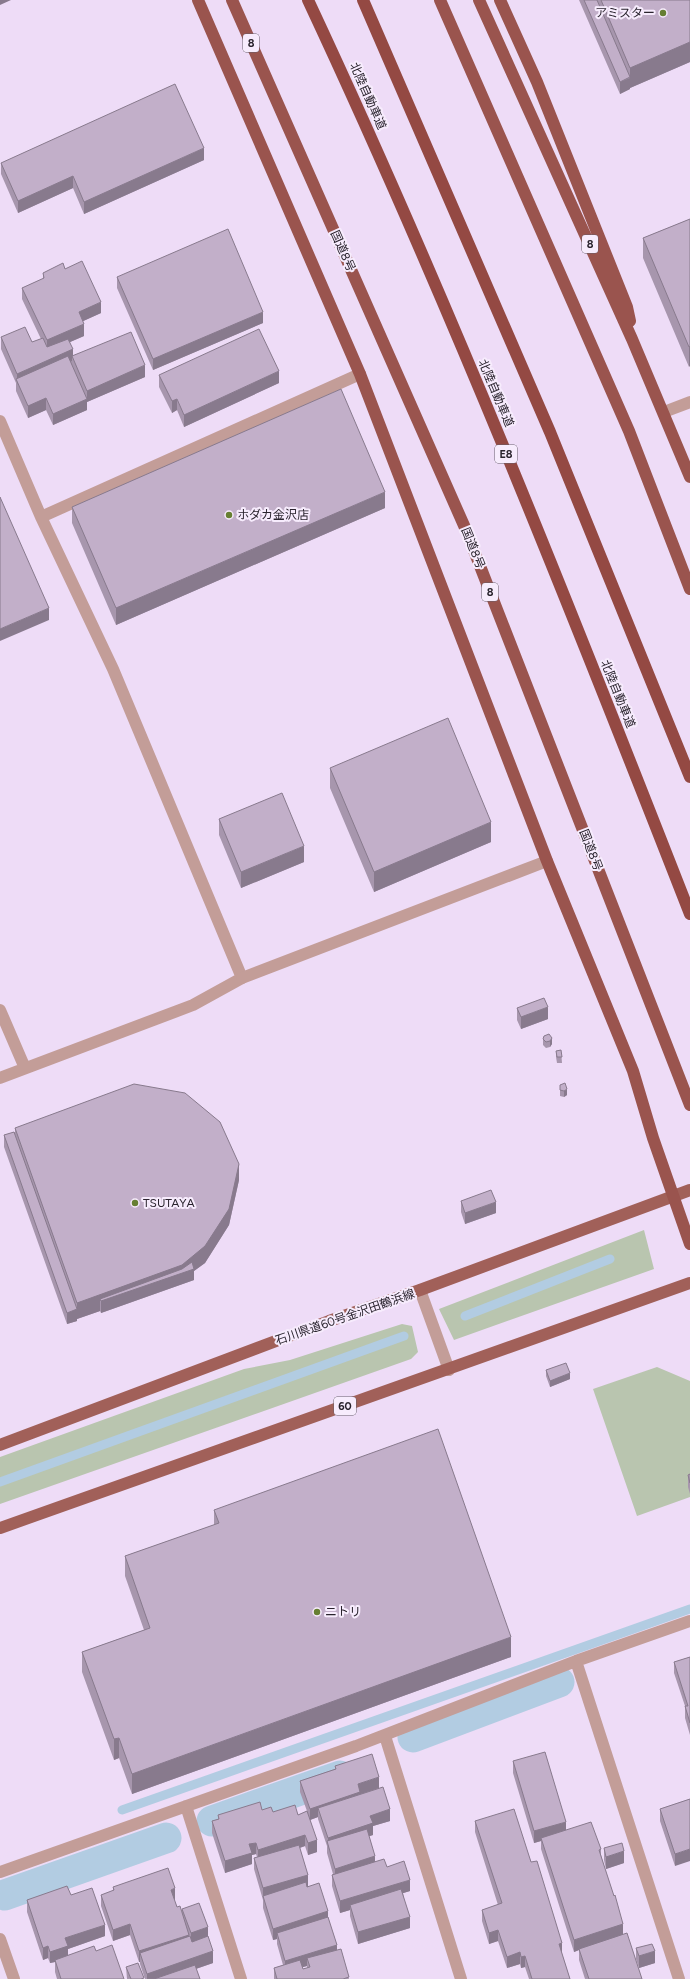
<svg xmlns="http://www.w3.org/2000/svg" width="690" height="1979" font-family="Figtree,'Noto Sans JP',sans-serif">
  <rect width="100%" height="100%" fill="#eedcf7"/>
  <path fill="#b9c5af" d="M644,1230L654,1269L454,1340L439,1309Z
    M402,1324L412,1326L418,1352L411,1359L0,1504V1457L244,1369L290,1360Z
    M657,1367L690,1381V1497L637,1516L593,1389Z"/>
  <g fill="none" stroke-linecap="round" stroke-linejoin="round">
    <path stroke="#b2cce2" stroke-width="9" d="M465,1316L610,1259
      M0,1482L404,1336
      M122,1810L690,1609"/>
    <path stroke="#b2cce2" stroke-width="31" d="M413,1737L559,1682
      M212,1821L340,1776
      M5,1895L166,1838"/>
    <path stroke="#c39d98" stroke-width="12" d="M664,412L690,402
      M0,421L41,517L113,669L242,978L193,1005L0,1078
      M41,517L360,374
      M0,1010L25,1068
      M420,1290L449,1370
      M576,1661L679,1979
      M385,1736L461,1979
      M186,1806L241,1979
      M0,1872L356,1746L576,1661L690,1621
      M0,1939L14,1979"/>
    <path stroke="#c39d98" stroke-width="12" d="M242,978L547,861"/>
    <path stroke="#a16059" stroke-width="12" d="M0,1445L329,1321L420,1290L690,1190
      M0,1528L690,1283"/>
    <path stroke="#9a544e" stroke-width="12" d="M198,0L360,374L547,861L633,1071L653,1138L690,1244
      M232,0L466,530L690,1105
      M440,0L629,431L690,589
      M479,0L632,339L690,477
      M500,0L537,82L627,307L630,321"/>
    <path stroke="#944943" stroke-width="12" d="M308,0C448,299 570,607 690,914
      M363,0L550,432L690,777"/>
  </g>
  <path fill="#a796ad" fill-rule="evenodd" d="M579,0H690V62L630,88V89L620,94Z
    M204,160L84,214L73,188L18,213L1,174V163Z
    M690,219L689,367L643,258V238Z
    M65,269L101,313L83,321L84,336L70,342L73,356L145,377L87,402V410L53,425L46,410L28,418L16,391V383L1,349V337L32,342L41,339L22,299V288L43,279V273Z
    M117,277L263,323L153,370L117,288Z
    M159,375L279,383L184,427L177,410L172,413L159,387Z
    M72,507L385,508L116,625L72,523Z
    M330,768L491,842L374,892L330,788Z
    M219,819L304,862L241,888L219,835Z
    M517,1008L548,1019L521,1029L517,1020Z
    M549,1034L552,1044L550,1047L546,1048L543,1045V1039Z
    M561,1050L562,1063H557L556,1057V1051Z
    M560,1085L567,1095L564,1097L560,1096Z
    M15,1128L239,1180L229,1225L205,1263L194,1271V1280L101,1313L100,1311L77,1319V1321L67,1324L4,1147V1135L15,1132Z
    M461,1201L496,1213L465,1224L461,1212Z
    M546,1370L570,1379L550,1387L546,1376Z
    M690,1474V1494L688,1487V1475Z
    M214,1510L511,1657L132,1794L119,1758L114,1760L82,1672V1652L144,1630L125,1576V1556L214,1525Z
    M690,1657V1735L685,1718V1706L674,1673V1662Z
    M513,1761L566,1830L601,1849V1855L623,1934L642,1979H585L579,1960V1950L574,1952L541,1849V1841L534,1843L513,1773Z
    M335,1766L379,1788L390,1821L373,1826V1835L369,1836L375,1861L387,1867L410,1891L403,1893L410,1928L358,1944L350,1916V1910L340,1913L332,1886V1875L333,1874L327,1853V1846L318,1819V1817L310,1820L317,1852L308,1855L305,1846L300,1848L308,1887L328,1917L337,1950L349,1979H274V1968L283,1965L277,1944V1939L273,1940L263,1908V1900L254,1869V1858L257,1857L256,1854L252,1855V1864L225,1873L212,1833V1821L218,1819V1815L262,1810L273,1812L298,1815L307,1811L300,1792V1781L335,1769ZM307,1966V1968L303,1969L302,1967Z
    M690,1799L675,1866L660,1821V1809Z
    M475,1821L531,1862L562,1954L570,1979H529L525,1967L521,1968L520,1964L507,1968L498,1941L489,1944L482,1921V1910L498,1905L475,1832Z
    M604,1848L624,1863L606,1869L604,1860Z
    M113,1887L175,1900H174L177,1907L182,1913V1909L208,1937L213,1963L196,1969L200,1979H145L140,1964V1962H139L130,1935L113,1941L101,1906V1895L113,1891Z
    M71,1895L105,1936L68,1949V1955L96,1951L124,1979H57L55,1972V1962L50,1963L48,1958L43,1960L27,1912V1900Z
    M636,1948L655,1963L639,1968L636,1959Z
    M126,1967L144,1979H127Z"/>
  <path fill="#887a8d" d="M0,0H11L0,5Z
    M690,42V62L630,88V89L620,94V82L630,78V68Z
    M204,148V160L84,214V202Z
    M73,176V188L18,213V201Z
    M101,302V313L79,323V312Z
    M263,312V323L153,370V359Z
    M84,324V336L47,352V340Z
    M690,346V366L689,367V347Z
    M73,349V358L72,356V361L18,385L17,381V374Z
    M145,365V377L87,402V410L53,425V414L87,399V391Z
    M279,371V383L184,427V415Z
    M46,398V410L28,418V406Z
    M177,399V410L172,413V401Z
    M385,492V508L116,625V608Z
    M49,608V620L0,641V629Z
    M491,822V842L374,892V872Z
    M304,846V862L241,888V872Z
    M548,1007V1019L521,1029V1017Z
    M552,1038V1044L550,1047V1041Z
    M567,1089V1095L564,1097V1091Z
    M239,1164V1180L229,1225L205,1263L194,1271V1280L101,1313V1301L100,1299V1311L77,1319V1321L67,1324V1313L77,1309V1303Z
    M496,1202V1213L465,1224V1213Z
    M570,1373V1379L550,1387V1381Z
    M511,1637V1657L132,1794V1774Z
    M119,1738V1758L114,1760V1739Z
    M379,1777V1788L318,1808V1817L310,1820V1809L358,1784Z
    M390,1809V1821L373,1826V1835L329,1849L328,1844V1838L370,1816Z
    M566,1822V1833L541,1838V1841L534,1843V1831Z
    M305,1835V1846L258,1861V1850Z
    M317,1840V1852L308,1855V1843Z
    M256,1843V1854L252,1855V1864L225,1873V1861L249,1844Z
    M690,1849V1861L675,1866V1854Z
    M624,1851V1863L606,1869V1857Z
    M375,1856V1868L335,1880V1869Z
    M308,1875V1887L263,1896V1900V1888Z
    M410,1880V1891L352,1909L350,1905V1910L340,1913V1901Z
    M175,1888V1900L171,1902V1890Z
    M328,1911V1923L277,1933V1939L273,1940V1929Z
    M410,1917V1928L358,1944V1932Z
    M130,1924V1935L113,1941V1930Z
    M623,1924V1936L579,1949V1950L574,1952V1940Z
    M105,1925V1936L68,1949V1957L55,1960V1962L50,1963V1952L65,1938Z
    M208,1927V1939L191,1945V1933Z
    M498,1930V1941L489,1944V1933Z
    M189,1935V1946L140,1953V1962H139V1951Z
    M562,1943V1954L559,1956V1944Z
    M337,1945V1956L307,1958V1966L285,1972V1961Z
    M48,1946V1958L43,1960V1948Z
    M213,1951V1963L166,1979H147V1974Z
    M655,1951V1963L639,1968V1956Z
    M520,1952V1964L507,1968V1957Z
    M525,1956V1967L521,1968V1957Z"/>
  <path fill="#c2afc9" stroke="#887a8d" d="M584,0H597L630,77L620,82Z
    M601,0H690V42L630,68Z
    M175,84L204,148L84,202L73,176L18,201L1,163Z
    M690,219V346L689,347L643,238Z
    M228,229L263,312L153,359L117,277Z
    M82,261L101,302L79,312L84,324L47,340L22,288L44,278L43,273L63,263L65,269Z
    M25,327L32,342L43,338L47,347L68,339L73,349L17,374L1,337Z
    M259,329L279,371L184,415L177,399L172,401L159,375Z
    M131,332L145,365L87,391L72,356Z
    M68,356L87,399L53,414L46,398L28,406L16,379Z
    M341,389L385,492L116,608L72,507Z
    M0,497L49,608L0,629Z
    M448,718L491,822L374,872L330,768Z
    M282,793L304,846L241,872L219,819Z
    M544,998L548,1007L521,1017L517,1008Z
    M549,1034L552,1038L550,1041L546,1042L543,1039L544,1036Z
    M561,1050L562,1057H557L556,1051Z
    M565,1083L567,1089L564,1091L560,1090V1085Z
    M134,1084L185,1093L220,1122L239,1164L229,1209L205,1246L182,1265L77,1303L15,1128Z
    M14,1132L77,1309L67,1313L4,1135Z
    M491,1190L496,1202L465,1213L461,1201Z
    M192,1262L194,1269L101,1301L100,1299L182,1269Z
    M566,1363L570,1373L550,1381L546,1370Z
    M438,1429L511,1637L132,1774L119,1738L114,1739L82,1652L150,1628L125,1556L219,1523L214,1510Z
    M690,1474V1483L688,1475Z
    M690,1657V1723L685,1706H688L674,1662Z
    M545,1752L566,1822L534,1831L513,1761Z
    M372,1754L379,1777L358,1784L360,1792L310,1809L300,1781L336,1769L335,1766Z
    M383,1787L390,1809L370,1816L373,1823L328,1838L318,1808Z
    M690,1799V1849L675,1854L660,1809Z
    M260,1802L262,1810L271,1807L273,1812L295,1805L298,1815L307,1811L317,1840L308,1843L305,1835L258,1850L256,1843L249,1844L252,1853L225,1861L212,1821L219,1819L218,1815Z
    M514,1809L531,1862L537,1861L562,1943L559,1944L570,1979H532L525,1956L521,1957L520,1952L507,1957L498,1930L489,1933L482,1910L502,1903L475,1821Z
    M591,1822L601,1849L599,1850L614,1896L615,1895L623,1924L574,1940L541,1838Z
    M367,1829L375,1856L335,1869L327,1841Z
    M622,1843L624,1851L606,1857L604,1848Z
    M299,1845L308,1875L263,1888L254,1858Z
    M384,1859L387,1867L404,1861L410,1880L340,1901L332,1875Z
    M168,1868L175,1888L171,1890L177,1907L180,1906L189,1935L139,1951L130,1924L113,1930L101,1895L114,1890L113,1887Z
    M306,1882L307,1887L319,1883L328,1911L273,1929L263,1896Z
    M67,1886L71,1895L92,1888L105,1925L65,1938L68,1946L50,1952L48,1946L43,1948L27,1900Z
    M401,1889L410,1917L358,1932L350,1905Z
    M199,1903L208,1927L191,1933L182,1909Z
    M328,1917L337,1945L285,1961L277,1933Z
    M627,1933L642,1979H589L579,1949Z
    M190,1936L192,1942L208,1936L213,1951L147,1974L140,1953Z
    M652,1944L655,1951L639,1956L636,1948Z
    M112,1945L124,1979H61L55,1960L94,1946L96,1951Z
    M341,1949L349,1977L343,1979H277L274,1968L300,1960L303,1969L310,1967L307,1958Z
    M138,1963L144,1978L141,1979H131L126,1967Z
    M195,1965L200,1979H154Z"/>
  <g fill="#667f32" stroke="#f7ecfd" stroke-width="1.5">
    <circle cx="663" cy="13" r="4"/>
    <circle cx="229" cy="515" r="4"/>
    <circle cx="135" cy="1203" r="4"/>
    <circle cx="317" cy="1612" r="4"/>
  </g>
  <g text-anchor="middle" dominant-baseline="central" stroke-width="4" stroke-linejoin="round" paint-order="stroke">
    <g fill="#f7ecfd" stroke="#675f6b" stroke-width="1">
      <rect x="243" y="34" width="16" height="18" rx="3"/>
      <rect x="582" y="235" width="16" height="18" rx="3"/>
      <rect x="495" y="445" width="22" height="18" rx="3"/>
      <rect x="482" y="583" width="16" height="18" rx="3"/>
      <rect x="334" y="1397" width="22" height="18" rx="3"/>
    </g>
    <g font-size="11" font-weight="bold" fill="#29232d">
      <text x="251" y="43">8</text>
      <text x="590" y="244">8</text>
      <text x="506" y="454">E8</text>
      <text x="490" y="592">8</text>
      <text x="345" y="1406">60</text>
    </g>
    <g font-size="12" fill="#29232d" stroke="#f7ecfd" text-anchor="start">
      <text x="655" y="13" text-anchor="end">アミスター</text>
      <text x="237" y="515">ホダカ金沢店</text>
      <text x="143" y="1203">TSUTAYA</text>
      <text x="325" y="1612">ニトリ</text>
    </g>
    <g font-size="12" fill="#29232d" stroke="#f7ecfd">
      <text transform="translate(368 96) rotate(66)">北陸自動車道</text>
      <text transform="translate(343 251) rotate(66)">国道8号</text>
      <text transform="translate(496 393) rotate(67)">北陸自動車道</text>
      <text transform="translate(473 548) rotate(68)">国道8号</text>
      <text transform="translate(618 694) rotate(68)">北陸自動車道</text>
      <text transform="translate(591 850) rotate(69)">国道8号</text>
      <text transform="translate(345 1317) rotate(-19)">石川県道60号金沢田鶴浜線</text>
    </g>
  </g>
</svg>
